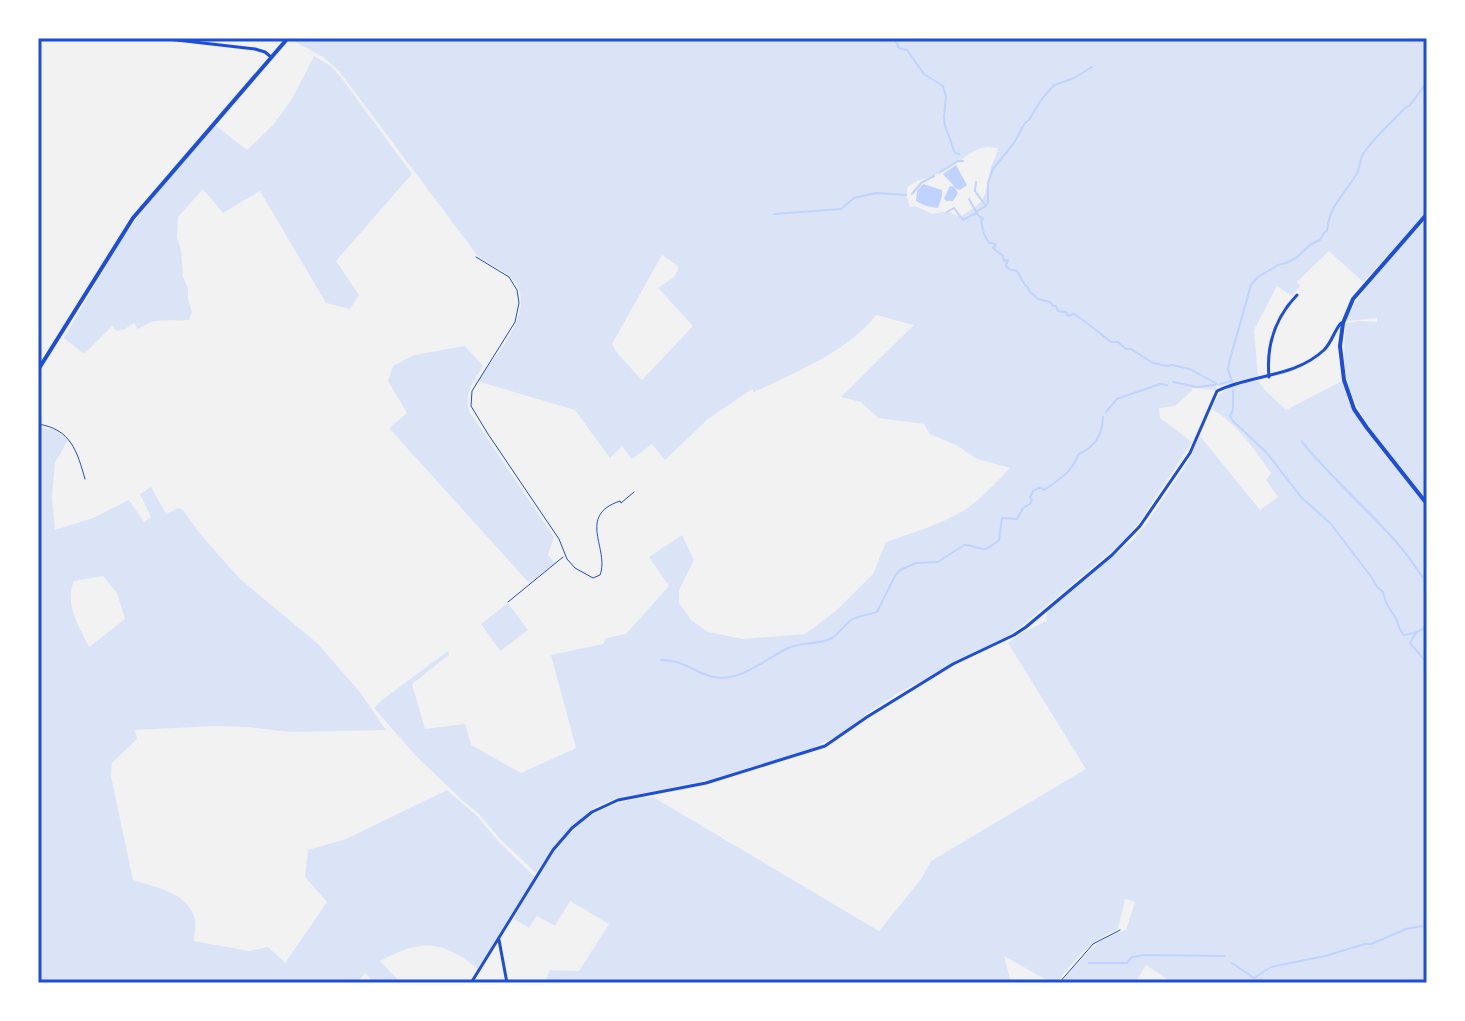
<svg xmlns="http://www.w3.org/2000/svg" width="1465" height="1021" font-family="Montserrat,sans-serif">
  <rect width="100%" height="100%" fill="#f2f2f2"/>
  <path fill="#dbe4f7" fill-rule="evenodd" d="M293,38H1427V212L1363,282L1329,251L1297,282L1300,286L1292,296L1277,286L1254,330L1258,376L1218,387L1217,382L1216,390L1191,388L1193,390L1175,406L1159,408L1160,418L1192,442L1138,524L1123,542L1023,625L1009,635L898,693L869,712L842,733L809,750L709,780L617,798L597,806L571,827L552,849L536,873L500,839L479,814L462,800L415,755L374,708L382,700L448,651L449,655L412,684L425,729L465,724L471,745L521,773L576,748L551,655L603,644L606,638L626,634L669,586L649,557L682,535L694,560L679,590V603L691,620L708,632L743,639L805,634L836,611L873,574L886,542C912,533 939,525 963,511C980,500 996,483 1010,468L977,459L956,445L930,434L924,424L878,418L861,402L841,397L914,325L876,315C850,350 793,374 754,392L752,389L708,419L665,460L652,444L632,459L622,446L610,458L575,410L477,381C496,354 543,306 509,276C500,267 486,264 477,255L339,71L323,57L292,40ZM988,147L998,148C997,156 991,163 990,172C983,203 987,199 960,217L947,211L933,214L915,206L910,207L907,197V188C916,179 925,179 936,175C955,169 968,149 988,147ZM662,255L679,267L674,277L658,288L693,326L642,380L618,354L612,344Z
    M314,56L331,66L343,80L412,174L336,261L359,295L350,309L326,303L260,191L223,213L203,189L178,217L177,238L181,249L183,277L188,288V299L192,312L189,320C169,322 157,316 138,329L134,323L125,329L116,331L112,326L84,354L64,338L121,240L151,200L215,125L247,150L273,125L292,99Z
    M1427,219V500C1401,467 1356,420 1347,380C1343,362 1344,342 1346,323L1359,321L1377,322V318L1347,321C1355,291 1405,243 1427,219Z
    M465,346L483,366C473,382 463,394 470,413L554,537L548,555L555,563L529,583L389,428L407,413L388,381L393,366L414,355Z
    M1259,381L1264,389L1286,410L1342,381L1348,401L1362,426L1427,507V979L1421,983H1173L1146,965L1135,983H1061C1080,960 1096,937 1126,930L1135,902L1125,899L1118,929C1088,943 1077,957 1057,983H1052L1004,956L1011,983H544L550,970L579,971L609,924L570,901L555,926L537,916L529,928L514,919C548,858 575,801 653,797L879,931L921,879L931,861L1086,769L1008,643L1020,634L1046,621L1048,610L1132,541L1147,523L1188,462L1200,436L1260,510L1278,497L1266,480L1271,473C1255,450 1237,424 1212,409C1220,385 1237,384 1259,381Z
    M38,427L55,430L68,440L55,463L52,497L55,530L93,518L129,500L144,522L151,517L140,494L151,487L166,514L178,508L183,510L201,535L240,579L317,643L359,691L386,730L290,732L248,727L215,726L135,730L137,739L112,763L111,776L133,880C155,887 191,893 195,921C196,927 194,934 194,941L249,951L268,947L285,963L327,902L305,877L308,850L346,839L447,790L477,816L498,841L535,877L478,969C442,939 420,939 380,961L399,981L398,983H375L365,973L357,983H38ZM103,576L117,593L125,619L89,647C79,627 64,603 74,581Z
    M508,603L528,630L500,651L481,624Z"/>
  <path fill="#bfd3fe" d="M956,165L967,185L960,190L955,188L958,193L953,201H946L944,198L950,186L955,187L943,174Z
    M923,184L942,190V196L938,208L926,206L916,201L917,191Z"/>
  <g fill="none" stroke-linecap="round" stroke-linejoin="round">
    <path stroke="#bfd3fe" stroke-width="2" d="M894,38L899,48L907,50L924,74L943,86L946,97L944,117L945,126L955,153L959,154
      M940,172L958,161H963
      M976,182L975,191L986,206L977,211
      M912,194L921,183L934,176
      M969,199L978,215L983,219L981,221L984,234L989,243H993L996,245L993,248L1003,256L1004,261L1008,260L1006,266L1009,269L1017,271L1025,285L1028,287L1029,291L1038,299L1050,302L1053,306H1056L1058,311L1066,312L1068,316L1074,314C1088,323 1098,332 1111,342H1118L1126,349H1131L1153,363L1167,366L1172,365L1190,369L1217,384
      M986,206L988,203V183L993,169L1014,143L1025,123L1029,120L1041,100L1054,85L1074,78L1092,67
      M947,212L954,208L963,220L976,213
      M774,214L841,209L854,198L876,193L906,195
      M1173,382L1197,387L1215,385
      M1232,382L1228,369L1230,359L1251,285L1258,277L1278,265L1286,263L1296,258L1311,244L1320,240L1324,233L1327,231C1329,206 1344,195 1356,175C1361,167 1359,158 1365,151C1376,136 1392,122 1405,108L1410,105L1427,82
      M1220,384L1231,381
      M1233,390V410L1230,416L1233,421L1267,453L1301,497L1331,524L1372,578L1377,587L1383,592C1386,605 1388,606 1395,617C1399,624 1398,629 1404,635C1413,634 1420,632 1427,626
      M1106,412L1117,399L1160,384L1167,385
      M1302,442C1322,466 1344,488 1366,510C1387,531 1407,552 1422,577L1427,578
      M1416,633L1410,643L1427,663
      M661,660C686,660 695,674 714,677C741,682 765,659 788,648C801,642 816,645 830,639C840,634 844,624 853,619C860,615 869,615 877,612L895,576L900,570L916,563L938,562L964,545C971,544 978,549 985,549C990,548 995,543 999,540L1002,518L1017,519L1023,508L1030,504L1032,500L1030,497L1033,491L1040,487L1044,490C1061,478 1070,474 1079,454C1096,446 1102,435 1103,417
      M1089,963H1127L1132,957L1145,955L1225,956
      M1232,963L1254,978L1271,967L1325,956L1365,944H1371L1406,929L1427,925"/>
    <path stroke="#1d4ed8" stroke-width="1" d="M476,257L509,277L517,290L519,303L515,322L472,391L471,406L488,434L559,539L567,559L575,568L593,578L600,575C610,549 576,516 620,501L621,503L634,492
      M38,424C71,429 77,451 85,479
      M508,602L563,557
      M1059,983L1093,944L1120,930"/>
    <path stroke="#1d4ed8" stroke-width="3" d="M1269,377C1266,345 1275,318 1297,295
      M499,940L507,983
      M471,983L553,850L572,828L592,812L618,800L706,783L825,746L867,717L953,664L1014,635L1026,627L1112,555L1140,526L1190,453L1217,391C1252,374 1294,378 1324,350C1332,342 1334,331 1341,323"/>
    <path stroke="#1d4ed8" stroke-width="3" d="M159,38L255,49L265,52L271,57
      M38,39L46,38"/>
    <path stroke="#1d4ed8" stroke-width="4" d="M1427,214L1353,299L1343,323L1340,346L1344,380L1354,409L1367,428L1427,504"/>
    <path stroke="#1d4ed8" stroke-width="4" d="M38,370L133,218L288,38"/>
  </g>
  <rect width="1465" height="1021" fill="none" stroke="#ffffff" stroke-width="80"/>
  <rect x="40" y="40" width="1385" height="941" fill="none" stroke="#1d4ed8" stroke-width="3"/>
</svg>
